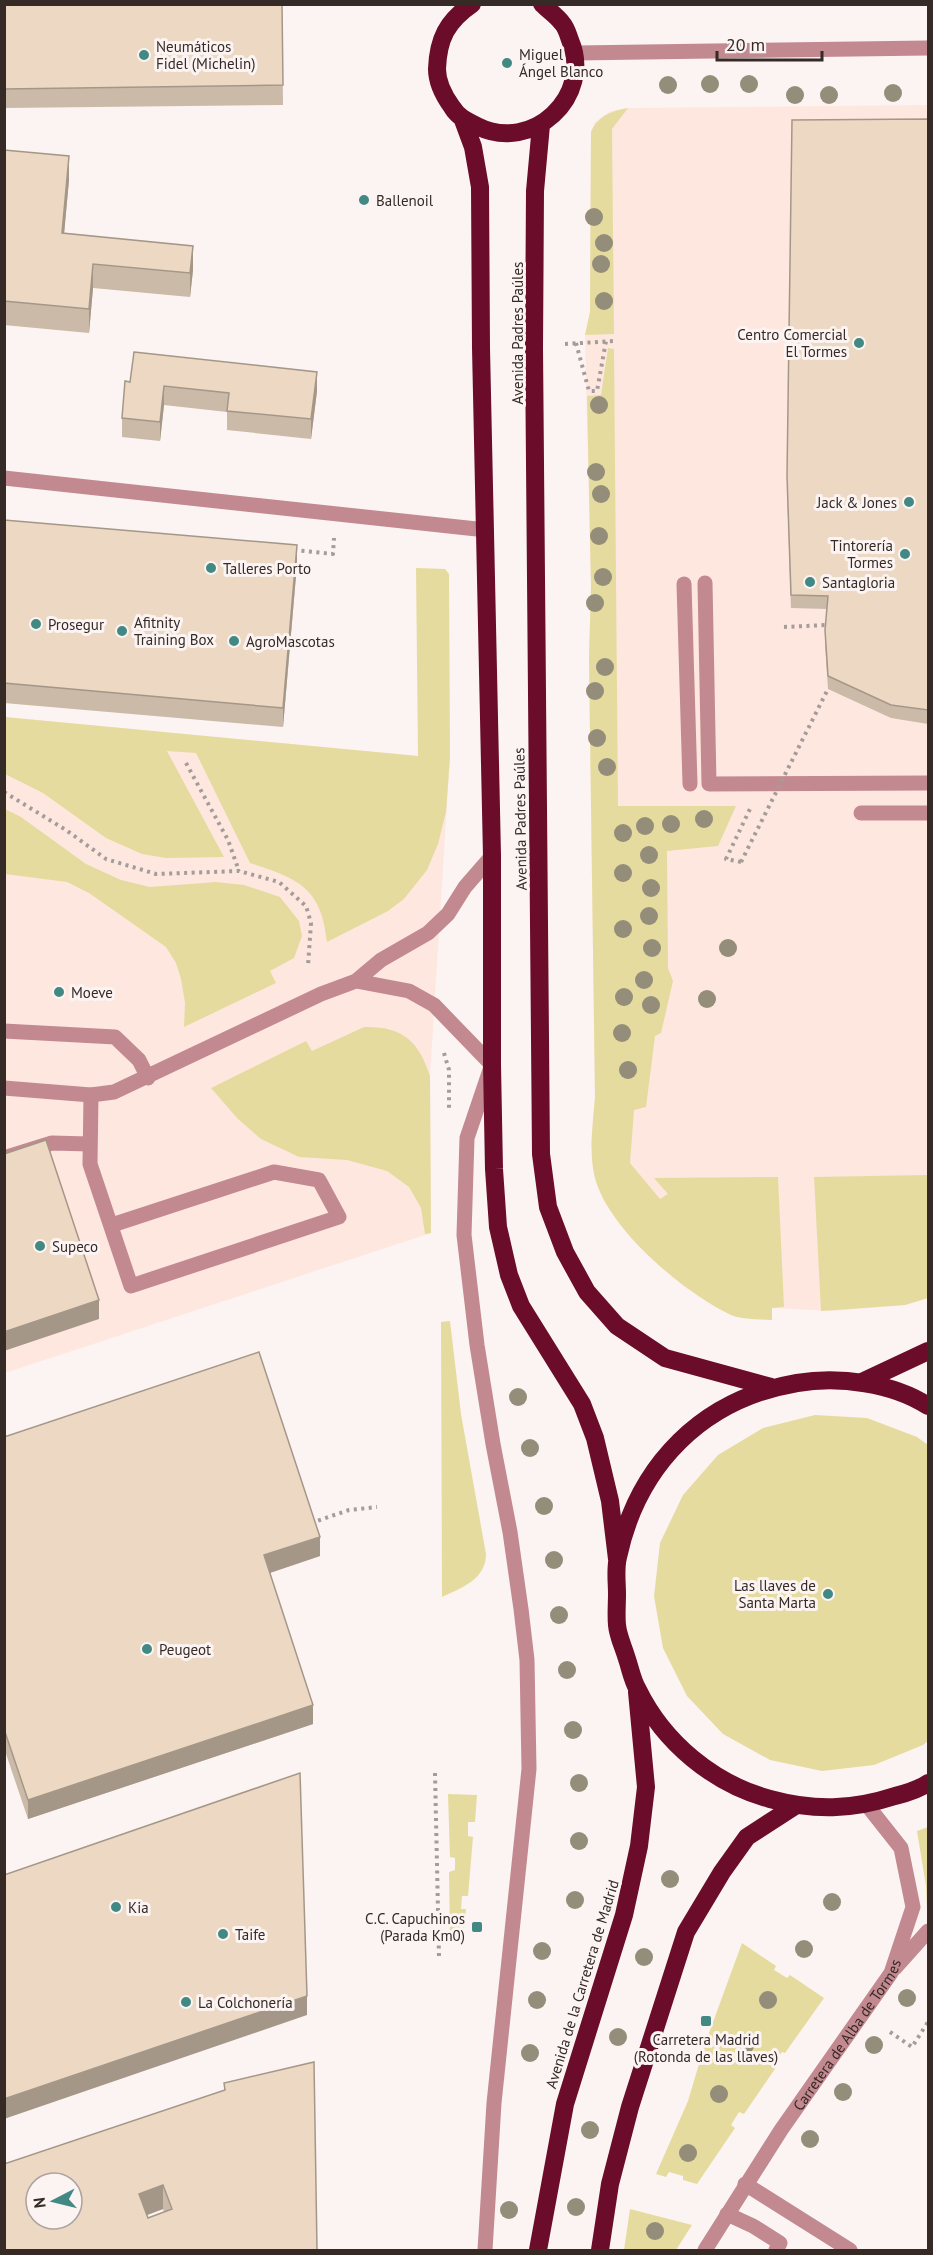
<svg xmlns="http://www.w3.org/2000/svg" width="933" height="2255" font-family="'PT Sans',sans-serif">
  <rect width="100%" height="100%" fill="#fbf4f2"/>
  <path fill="#fee7df" d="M928,105V1298L905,1305L832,1311L772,1308V1320L733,1316L683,1286L632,1239L604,1202L595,1176L591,1144L595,1097L589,659L591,586L585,335L590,312L591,132L595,122L611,111L628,108Z
    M4,717L418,756L450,757L430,1076L431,1233L5,1373Z"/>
  <path fill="#e6db9f" d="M628,108L612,129L614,334L585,335L590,312L591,132C598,116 611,111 628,108Z
    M608,348L614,349L618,806H736L718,846L667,851L668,968L673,981L661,1033L655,1036L646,1107L634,1110L630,1163L660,1199L668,1194L654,1178L778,1177L784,1307L772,1308V1320C760,1319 742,1320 731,1315C684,1293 605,1227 594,1174C589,1149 593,1123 595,1097L589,659L591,586L587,396L601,395Z
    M416,568L445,569L449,574L450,757L446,812L438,844L427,870L404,899L388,911L327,942C321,887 298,879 250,863L196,753L167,751L224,857L166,858L142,854L106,838L43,793L5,774V717L418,756Z
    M5,809L21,817L86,864L121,880L150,887L216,882L244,885L280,897L299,921L302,936L294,958L270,971L276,983L184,1027L185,1003L181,979L176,963L166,947L89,893L67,882L5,874Z
    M364,1027C402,1026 419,1041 430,1076L431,1233L425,1234L421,1208L409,1187L387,1171L347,1160L299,1157L261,1139L237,1118L211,1088L306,1041L312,1051Z
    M928,1175V1298L905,1305L821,1311L814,1177Z
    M450,1321L461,1414L486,1554C486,1579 462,1588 442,1597L441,1322Z
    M815,1415L867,1418L917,1437L928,1445V1741L923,1745L874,1765L822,1771L770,1760L723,1734L687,1696L663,1648L654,1596L660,1543L683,1495L718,1455L763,1428Z
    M448,1794L477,1795L475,1822H468V1836L473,1837L468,1896H462L461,1909H466L463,1939H450L449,1872L455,1870V1858L450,1857Z
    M928,1827V1908L927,1910L926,1886L917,1831Z
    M742,1943L776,1966L774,1970L787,1978L790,1975L824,1998L785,2053L782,2052L774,2063L777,2066L744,2114L739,2112L731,2125L735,2128L697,2184L683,2180V2176L669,2172L666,2177L656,2174L688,2101L705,2044Z
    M630,2209L692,2225L676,2250H624Z"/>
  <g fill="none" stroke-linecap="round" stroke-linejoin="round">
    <path stroke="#a49c99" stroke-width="4" stroke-dasharray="3 4.5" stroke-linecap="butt" d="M576,343L589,391H597L606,341
      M565,344L614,341
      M294,550L333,554L334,538
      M784,627L827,625
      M186,763L228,840L239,871
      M4,792L66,830L106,859L156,874L239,871L279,882L306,906L311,923L308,966
      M741,862L726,859L750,809
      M444,1053L449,1070V1108
      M311,1523L349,1510L377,1507
      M435,1773L439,1957
      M890,2032L912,2047L928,2022"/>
    <g stroke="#c38991" stroke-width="15">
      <path d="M705,583L709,784L928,783"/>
      <path d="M684,584L690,784"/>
      <path d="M861,813H928"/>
      <path d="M4,1031L115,1037L139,1060L148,1078"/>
      <path d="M91,1095L90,1164L131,1286L339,1217L319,1180L274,1172L112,1225"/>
      <path d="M4,1158L52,1143L89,1144"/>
      <path d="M895,1968L928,1931"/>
      <path d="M745,2184L850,2250"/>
      <path d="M727,2214L753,2226L780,2243L776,2250"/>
      <path d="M485,2250L494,2103L529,1769L527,1660L521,1609L510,1532L493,1444L477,1345L464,1235L467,1138L490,1070"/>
      <path id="s1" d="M705,2250L781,2130L891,1973L913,1907L901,1848L867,1805"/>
    </g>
    <path stroke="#c38991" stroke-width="15" d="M576,53L928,48
      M4,478L486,530
      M356,981L409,991L434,1005L492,1065
      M4,1088L91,1095L114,1092L321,994L356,981L381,960L428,933L448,914L465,887L492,856"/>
    <path stroke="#6a0c2a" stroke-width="18" d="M472,4C447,21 438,39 437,69C437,83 444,96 452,107C458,117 467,121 477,126C532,154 594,96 570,40C568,34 566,27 562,23C557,16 548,10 542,4
      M463,120L473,147L480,187L481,348L492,856V1065L494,1169L498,1227L509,1275L521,1306L582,1404L595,1438L610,1501L617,1559
      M541,125L535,191L534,348L541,1154L548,1207L565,1252L587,1292L617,1326L665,1358L771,1387
      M862,1382L928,1351
      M928,1406C893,1383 839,1376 797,1383C703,1399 638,1464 618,1557C615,1569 617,1582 617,1594C617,1604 616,1615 617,1625C618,1636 623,1646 626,1656C630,1667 632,1680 638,1690C664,1743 714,1784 770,1799C814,1811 852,1810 895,1796C907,1793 918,1790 928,1783
      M538,2250L565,2104L624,1915L639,1846L646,1787L637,1692
      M600,2250L610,2184L630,2107L686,1932L722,1872L747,1837L795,1806"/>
    <path stroke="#a49c99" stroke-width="4" stroke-dasharray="3 4.5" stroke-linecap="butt" d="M741,862L828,689"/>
  </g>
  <g fill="#938d7a">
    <circle cx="710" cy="84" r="9"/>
    <circle cx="749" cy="84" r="9"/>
    <circle cx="668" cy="85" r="9"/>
    <circle cx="893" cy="93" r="9"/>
    <circle cx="795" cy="95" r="9"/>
    <circle cx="829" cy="95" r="9"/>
    <circle cx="594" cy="217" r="9"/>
    <circle cx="604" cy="243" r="9"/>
    <circle cx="601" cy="264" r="9"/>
    <circle cx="604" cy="301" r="9"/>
    <circle cx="599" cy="405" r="9"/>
    <circle cx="596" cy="472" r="9"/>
    <circle cx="601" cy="494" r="9"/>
    <circle cx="599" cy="536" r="9"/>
    <circle cx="603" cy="577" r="9"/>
    <circle cx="595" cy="603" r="9"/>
    <circle cx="605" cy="667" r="9"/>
    <circle cx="595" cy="691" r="9"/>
    <circle cx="597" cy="738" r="9"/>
    <circle cx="607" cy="767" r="9"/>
    <circle cx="704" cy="819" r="9"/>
    <circle cx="671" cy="824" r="9"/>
    <circle cx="645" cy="826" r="9"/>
    <circle cx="623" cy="833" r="9"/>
    <circle cx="649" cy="855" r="9"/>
    <circle cx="623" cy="873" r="9"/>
    <circle cx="651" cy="888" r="9"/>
    <circle cx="649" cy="916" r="9"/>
    <circle cx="623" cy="929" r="9"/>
    <circle cx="652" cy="948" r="9"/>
    <circle cx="728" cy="948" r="9"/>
    <circle cx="644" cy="980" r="9"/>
    <circle cx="624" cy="997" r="9"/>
    <circle cx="707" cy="999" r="9"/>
    <circle cx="651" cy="1005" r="9"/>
    <circle cx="622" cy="1033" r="9"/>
    <circle cx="628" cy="1070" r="9"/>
    <circle cx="518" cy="1397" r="9"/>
    <circle cx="530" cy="1448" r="9"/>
    <circle cx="544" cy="1506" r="9"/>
    <circle cx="554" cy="1560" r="9"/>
    <circle cx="559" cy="1615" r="9"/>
    <circle cx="567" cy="1670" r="9"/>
    <circle cx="573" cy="1730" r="9"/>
    <circle cx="579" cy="1783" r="9"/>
    <circle cx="579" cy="1841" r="9"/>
    <circle cx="670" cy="1879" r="9"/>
    <circle cx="575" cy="1900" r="9"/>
    <circle cx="832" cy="1902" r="9"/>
    <circle cx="804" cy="1949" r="9"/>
    <circle cx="542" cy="1951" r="9"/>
    <circle cx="644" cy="1957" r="9"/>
    <circle cx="907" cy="1998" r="9"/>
    <circle cx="537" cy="2000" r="9"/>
    <circle cx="768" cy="2000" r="9"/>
    <circle cx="618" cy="2037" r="9"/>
    <circle cx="746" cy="2044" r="9"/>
    <circle cx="874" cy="2045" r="9"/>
    <circle cx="530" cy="2053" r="9"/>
    <circle cx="843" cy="2092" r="9"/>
    <circle cx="719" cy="2094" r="9"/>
    <circle cx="590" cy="2130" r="9"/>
    <circle cx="810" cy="2139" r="9"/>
    <circle cx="688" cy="2153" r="9"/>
    <circle cx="576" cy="2207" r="9"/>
    <circle cx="509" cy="2210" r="9"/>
    <circle cx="655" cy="2231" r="9"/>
  </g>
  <path fill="#cbbaa8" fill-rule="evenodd" d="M4,4H282L283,105L4,108Z
    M928,119V724L891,718L828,689L825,644V630L827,609L791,608L787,489V476Z
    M4,150L69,180L64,233L193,270L190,297L93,288L89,333L4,325Z
    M130,382L317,391L311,439L227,430V412L164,405L160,441L122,437V418Z
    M4,520L297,564L283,727L4,703Z
    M4,1437L320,1556L269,1573L313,1724L28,1819L4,1748Z
    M224,2083L317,2250H4L224,2090ZM163,2209L164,2212L148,2218L147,2215Z"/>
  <path fill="#a59788" d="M69,156V180L62,257V233Z
    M193,246V270L190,297V273Z
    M93,264V288L89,333V309Z
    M317,372V391L311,439V419Z
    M164,386V405L160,441V422Z
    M297,545V564L283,727V708Z
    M99,1300V1319L4,1351V1332Z
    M320,1537V1556L264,1575V1555Z
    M313,1705V1724L28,1819V1800Z
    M307,1996V2015L4,2119V2099Z
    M163,2185V2209L139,2218V2194Z"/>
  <path fill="#ecd8c3" stroke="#a59788" stroke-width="1.5" fill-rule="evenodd" d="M4,4H282L283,85L4,89Z
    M928,119V710L891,705L828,676L825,630L828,596L791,595L787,476L792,120Z
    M4,150L69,156L62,233L193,246L190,273L93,264L89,309L4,301Z
    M134,352L317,372L311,419L227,411L229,393L164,386L160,422L122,418L125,381L130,382Z
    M4,520L297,545L283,708L4,683Z
    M46,1140L99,1300L4,1332V1154Z
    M259,1352L320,1537L264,1555L313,1705L28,1800L4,1729V1437Z
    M300,1773L307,1996L4,2099V1875Z
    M314,2062L317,2250H4V2164L225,2090L224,2083ZM36,2183H72V2219H36ZM163,2185L172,2209L148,2218L139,2194Z"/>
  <g fill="#428883" stroke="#fbf4f2" stroke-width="2">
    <circle cx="144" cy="55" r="6"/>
    <circle cx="507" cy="63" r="6"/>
    <circle cx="364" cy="200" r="6"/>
    <circle cx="859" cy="343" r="6"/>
    <circle cx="909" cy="502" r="6"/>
    <circle cx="905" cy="554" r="6"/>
    <circle cx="211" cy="568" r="6"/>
    <circle cx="810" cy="582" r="6"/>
    <circle cx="36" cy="624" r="6"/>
    <circle cx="122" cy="631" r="6"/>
    <circle cx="234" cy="641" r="6"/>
    <circle cx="59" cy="992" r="6"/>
    <circle cx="40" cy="1246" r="6"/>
    <circle cx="828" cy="1594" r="6"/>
    <circle cx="147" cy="1649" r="6"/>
    <circle cx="116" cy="1907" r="6"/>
    <rect x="471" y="1921" width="12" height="12" rx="3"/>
    <circle cx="223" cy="1934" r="6"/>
    <circle cx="186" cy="2002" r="6"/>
    <rect x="700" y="2015" width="12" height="12" rx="3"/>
  </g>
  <g text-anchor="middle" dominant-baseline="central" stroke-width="6" stroke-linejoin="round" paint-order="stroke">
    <g font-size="15" fill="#352a26" stroke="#fbf4f2" text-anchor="start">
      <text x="156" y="46">Neumáticos<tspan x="156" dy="17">Fidel (Michelin)</tspan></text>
      <text x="519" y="54">Miguel<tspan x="519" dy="17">Ángel Blanco</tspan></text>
      <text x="376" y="200">Ballenoil</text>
      <text x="847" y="334" text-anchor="end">Centro Comercial<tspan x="847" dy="17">El Tormes</tspan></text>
      <text x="897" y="502" text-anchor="end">Jack &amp; Jones</text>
      <text x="893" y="545" text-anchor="end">Tintorería<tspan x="893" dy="17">Tormes</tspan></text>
      <text x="223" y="568">Talleres Porto</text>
      <text x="822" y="582">Santagloria</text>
      <text x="134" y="622">Afitnity<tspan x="134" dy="17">Training Box</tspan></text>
      <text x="48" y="624">Prosegur</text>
      <text x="246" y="641">AgroMascotas</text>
      <text x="71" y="992">Moeve</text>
      <text x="52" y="1246">Supeco</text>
      <text x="816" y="1585" text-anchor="end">Las llaves de<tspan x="816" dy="17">Santa Marta</tspan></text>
      <text x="159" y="1649">Peugeot</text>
      <text x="128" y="1907">Kia</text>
      <text x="465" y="1918" text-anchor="end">C.C. Capuchinos<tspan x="465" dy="17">(Parada Km0)</tspan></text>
      <text x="235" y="1934">Taife</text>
      <text x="198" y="2002">La Colchonería</text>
      <text x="706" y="2039" text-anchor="middle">Carretera Madrid<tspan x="706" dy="17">(Rotonda de las llaves)</tspan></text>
    </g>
    <g font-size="15" fill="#352a26" stroke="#fbf4f2">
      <text transform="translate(517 333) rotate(-90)">Avenida Padres Paúles</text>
      <text transform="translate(520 819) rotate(-91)">Avenida Padres Paúles</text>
      <text transform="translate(582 1984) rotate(-73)">Avenida de la Carretera de Madrid</text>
      <text stroke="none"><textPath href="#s1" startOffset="258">Carretera de Alba de Tormes</textPath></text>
    </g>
  </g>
  <rect width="933" height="2255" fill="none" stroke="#352a26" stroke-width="12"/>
  <g transform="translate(54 2201) rotate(263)"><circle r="28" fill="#fbf4f2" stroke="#aca3a0" stroke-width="1.5"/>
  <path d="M0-4.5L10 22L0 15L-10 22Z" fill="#428883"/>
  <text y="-9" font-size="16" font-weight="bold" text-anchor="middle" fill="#352a26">N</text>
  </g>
  <path d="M717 51v9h105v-9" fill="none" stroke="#352a26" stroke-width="3"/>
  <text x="726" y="51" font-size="18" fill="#352a26" stroke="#fbf4f2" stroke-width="4.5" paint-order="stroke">20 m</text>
</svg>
